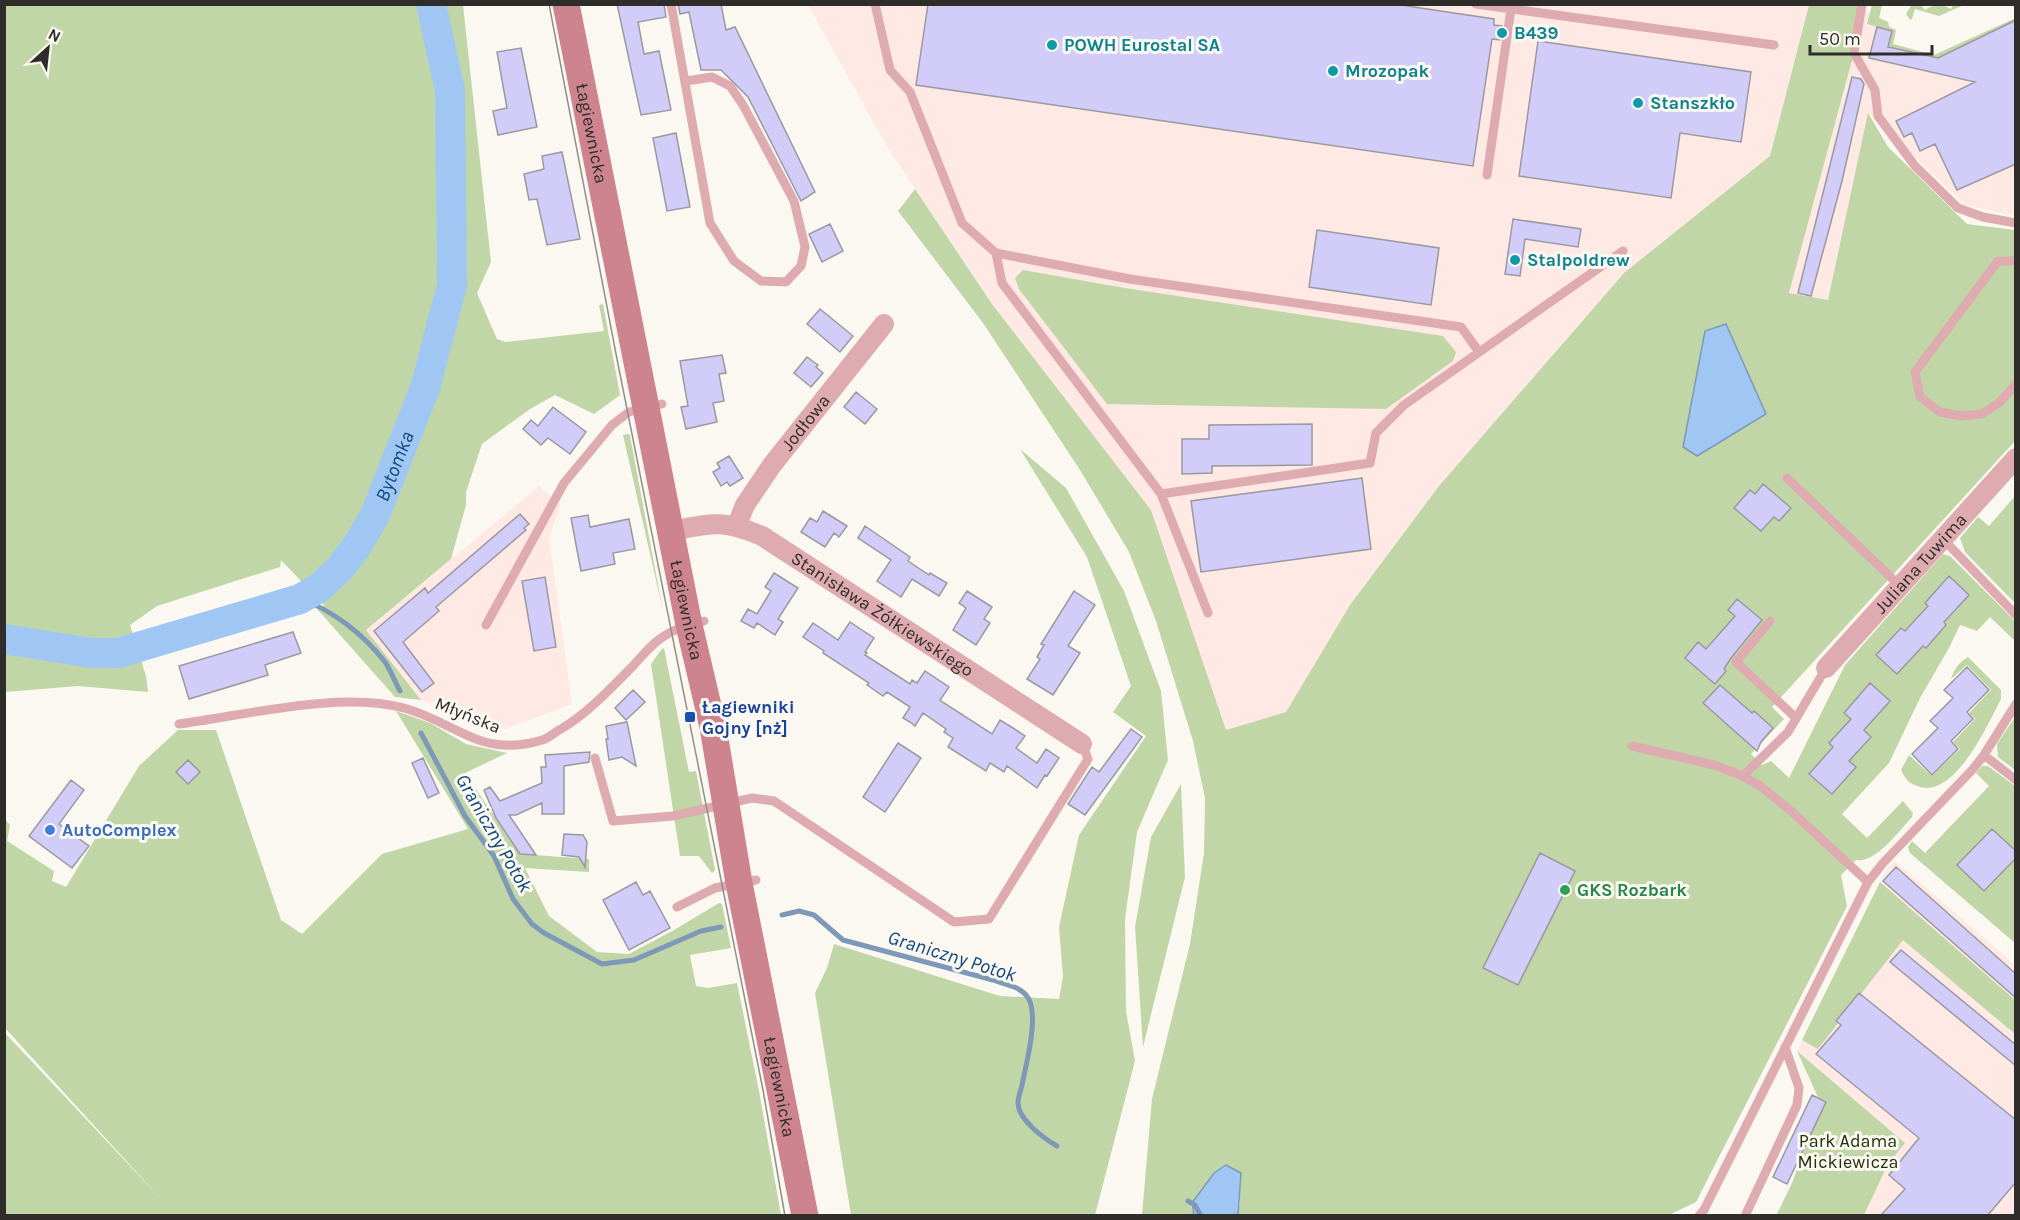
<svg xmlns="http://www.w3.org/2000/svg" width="2020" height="1220" font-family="Karla,sans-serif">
  <rect width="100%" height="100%" fill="#fbf8f1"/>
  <path fill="#fee9e5" d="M808,5H1809L1770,156L1624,273L1439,486L1350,605L1286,712L1226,730L1151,510L992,304L886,145Z
    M1860,5L1878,19L1888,22L1889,27L1896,30L1893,44L1934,55L2015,18V216L1965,205L1869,113L1828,300L1789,294Z
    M539,486L561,505L549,538L572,704L505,729L421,700L366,630Z
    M1895,861L2015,965V1215H1864L1888,1164L1905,1143L1797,1051L1888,867Z"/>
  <path fill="#c0d6a6" d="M5,4L463,5L491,262L477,293L497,339L506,342L604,331L599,305L603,304L620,395L594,414L555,395L530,409L482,444L466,492V505L451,559L366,630L421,700L395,697L318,610L324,605L281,560L280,567L157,606L130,625L146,676L148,692L78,686L5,692Z
    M1912,4L1921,5L1925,10C1935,4 1940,3 1951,9L1953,5H1964L1939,16L1915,9L1912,19L1910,20L1906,14Z
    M1809,5H1859L1854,53L1789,293L1828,300L1868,113L1888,147L1967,224L2015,230V441L1772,707L1784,719L1751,754L1762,765L1771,761L1789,778L1845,665L1943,554L1950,556L2015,621V641L1990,617L1977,631L1960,625L1949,648L1920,698L1889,763L1842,814L1867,838L1903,801L1913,813L1912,817C1900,830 1875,864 1856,860L1841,875L1847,906L1696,1202L1667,1216L1238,1215L1240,1201L1191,1206L1194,1215H1142L1152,1099L1190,944L1204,853L1205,798L1193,741L1156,621L1129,552L1080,470L983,323L898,211L915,189L992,304L1151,510L1226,730L1286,712L1350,605L1439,486L1624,273L1770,156Z
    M1872,5H1882L1879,18L1888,22L1889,27L1896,30L1893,44L1934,55L2016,18L2015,21L1938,58L1888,47L1892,31L1867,24Z
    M1023,270L1125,288L1443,336L1456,352L1453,361L1386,409L1107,404L1019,289L1015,278Z
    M629,434L630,436L663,611L623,435Z
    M1020,449L1066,488L1124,591L1161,691L1168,760L1137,832L1125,919L1126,1011L1135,1061L1095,1215H851L815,993L827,968L834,944L1000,996L1059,999L1063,976L1059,927L1079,835L1146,736L1113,712L1131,686L1087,557Z
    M2015,496V603L1965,552L1960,538L1978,517L1989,526Z
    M664,648L689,772L696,771L715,870L712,873L699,856H680L651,664L661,650Z
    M1968,657L2001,690V699C1988,724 1954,801 1917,786C1908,783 1905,778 1901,770L1909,755L1932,776L1960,749L1953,742L1975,719L1969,713L1991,690L1967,665L1951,679C1954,669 1959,662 1968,657Z
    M396,711L430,723L466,744L507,753L465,773L520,854L589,859V872L525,868L549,916L597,952L629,954L674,930L719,903L722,904L731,948L690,955L696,986L708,988L737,983L759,1091L781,1215H5V1033L163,1201L5,1028V819L10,825L7,841L54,871L52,881L66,887L139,766L178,730H216L281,920L302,934L382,854L468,829Z
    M2015,717V770L1998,757L1997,744Z
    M1982,766H1988L2015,786V943L1910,853L1908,847L1912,841L1925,853L1989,786L1976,773Z
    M1181,784L1185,877L1143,1047L1135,927L1151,837Z
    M1880,882L2015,1000V1034L1903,940L1818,1049L1802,1040Z
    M1797,1051L1905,1143L1888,1164L1864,1215L1776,1216L1792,1183L1821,1104Z"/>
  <path fill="#a0c7f3" stroke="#7e99b7" stroke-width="1.5" d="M1726,324L1766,414L1697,456L1683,447L1705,331Z
    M1226,1165L1241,1173L1238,1215H1194L1192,1203L1214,1173Z"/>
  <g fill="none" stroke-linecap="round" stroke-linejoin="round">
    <path stroke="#7e99b7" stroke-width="5" d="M300,599C333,610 364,635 385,662C391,671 395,682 400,691
      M421,733L465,816L494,856L513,899L532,924L544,933L602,964L634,960L701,931L721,927
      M782,915L799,911L814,915L843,940L993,980C1004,984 1018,986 1026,995C1041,1011 1026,1064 1022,1085C1021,1090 1018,1097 1018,1103C1018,1119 1043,1138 1057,1146
      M1188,1201L1195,1205L1201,1216"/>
    <path stroke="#a0c7f3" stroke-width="30" id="s1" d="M4,639L91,653H118L300,599L319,588L340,568L357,546L375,515L425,388L452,285L450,91L431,4"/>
  </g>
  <path fill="#d2cdf8" stroke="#9a99a0" stroke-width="1.5" d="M617,4H664L666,17L638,22L644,54L659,51L671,110L641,115Z
    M678,4H721L726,30L735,27L815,192L801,201L748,97L721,70H701L689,12L680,14Z
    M928,4H1394L1494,19V25L1502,26L1500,40L1492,39L1473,166L916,85Z
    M2016,20V164L1957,190L1935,144L1920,151L1912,133L1904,137L1896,121L1975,82L1869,58L1877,27L1892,31L1888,47L1938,58Z
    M1538,41L1751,72L1741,142L1680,133L1671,198L1519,176Z
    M521,48L537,127L498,135L493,111L507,108L497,52Z
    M1852,77L1861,79L1864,84L1842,181L1811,296L1798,293Z
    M676,133L690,207L667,211L653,138Z
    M562,152L580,239L547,245L537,199L529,200L524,174L544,169L542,156Z
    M1513,219L1581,229L1578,247L1525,239L1520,276L1505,274Z
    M830,224L843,251L822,262L809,234Z
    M1317,230L1439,248L1431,305L1309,287Z
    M820,309L853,336L840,352L807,324Z
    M722,355L726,373L719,374L724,401L713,403L717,422L686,429L681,407L688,406L680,361Z
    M807,357L818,365L816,367L823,373L811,387L794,373Z
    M856,392L877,409L865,424L844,407Z
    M553,407L586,432L570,454L548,438L541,445L523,429L531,420L538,426Z
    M1312,424V465L1212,466V473L1182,474V439H1209V425Z
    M729,456L743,478L730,486L727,482L721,486L713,472L720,468L717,463Z
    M1362,478L1371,549L1201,572L1191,501Z
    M1763,484L1791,508L1779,521L1774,517L1761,531L1734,508L1750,490L1755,494Z
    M823,511L847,526L839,537L834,533L825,547L801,532L810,518L817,522Z
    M520,514L529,524L524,528L526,530L436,607L439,611L403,642L434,683L422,692L374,631L425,588L428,593Z
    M588,515L590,527L629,519L635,549L613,553L615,564L581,571L571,518Z
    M865,526L910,557L908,561L929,575L930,573L947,583L939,596L912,579L901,597L877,581L891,560L858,538Z
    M774,573L798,588L778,619L783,622L775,635L757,623L754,628L741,621L748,609L757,614L771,591L765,587Z
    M1949,576L1969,595L1944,622L1946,625L1926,648L1923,646L1897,674L1876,655L1901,628L1905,631L1928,606L1925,603Z
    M545,577L556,647L534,651L522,581Z
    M967,591L992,607L984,619L990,623L976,645L953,630L966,608L959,603Z
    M1074,591L1095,605L1068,646L1080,653L1053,695L1027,679L1040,659L1037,657L1044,645L1041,644Z
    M1737,599L1762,620L1731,658L1724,669L1726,671L1715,684L1685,658L1698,642L1706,649L1735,616L1728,610Z
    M850,622L874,638L865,652L867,653L865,655L910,684L912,680L917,683L925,671L949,687L940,700L944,703L992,734L1000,720L1013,728L1025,736L1016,748L1037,763L1046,749L1059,758L1047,776L1045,775L1037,788L1007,766L1004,772L990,763L986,771L948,747L953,738L944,732L946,729L923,713L915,726L910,722L903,718L910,707L887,692L883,696L867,685L869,683L823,653L824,651L803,637L813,623L838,640Z
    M293,632L301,653L265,665L268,675L189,699L179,666Z
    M1967,667L1989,690L1967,712L1973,719L1951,741L1958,749L1932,775L1912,754L1938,728L1930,721L1953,698L1944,690Z
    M1870,683L1890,701L1864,730L1871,737L1849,761L1856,767L1832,794L1809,774L1833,747L1829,743L1851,719L1844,713Z
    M1720,685L1752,713L1754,711L1773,728L1761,742L1757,751L1703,703Z
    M633,690L645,702L626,720L615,708Z
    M627,722L636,766L622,757L609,760L606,739H608L606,726Z
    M1131,729L1142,737L1085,815L1068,804L1092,767L1099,772Z
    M898,743L921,758L885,812L863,797Z
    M590,752L589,762L564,766V814H542V803L516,815H509L536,855L520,854L496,818L484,790L490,787L500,801L542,783L541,767H546L545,755Z
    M423,758L439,793L428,798L412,763Z
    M188,760L200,772L188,784L176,772Z
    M71,780L84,790L59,824L89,846L72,868L29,836Z
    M1992,829L2016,851V858L1984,891L1957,865Z
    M564,834L583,835L587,842L585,867L579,857L562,855Z
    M1540,853L1575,871L1518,985L1483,968Z
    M1896,867L2016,974V998L1883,881Z
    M636,882L643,895L650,891L670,928L629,950L603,900Z
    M1901,950L2016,1045V1066L1890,962Z
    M1859,993L2016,1120V1182L1988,1215H1881L1905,1189L1889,1175L1919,1138L1816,1054L1841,1025L1836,1021Z
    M1812,1095L1826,1102L1787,1184L1773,1177Z"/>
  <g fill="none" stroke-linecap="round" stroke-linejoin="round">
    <path stroke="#deabb0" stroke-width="9" d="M671,4L710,223L734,261L761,281L786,282L801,266L805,247L794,201L743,105L730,86L712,77L686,81
      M875,4L890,70L910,92L962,223L996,253L1130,279L1461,327L1479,352
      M1476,4L1774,45
      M1862,4L1854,53L1875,90L1878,116L1915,166L1958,208L1983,217L2016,223
      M1487,175L1511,9
      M996,253L1002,283L1161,494L1208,613
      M2016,261H1998L1915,372L1920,397L1940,412L1962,416L1982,414L2000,402L2016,384
      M1787,478L1900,586
      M1161,494L1370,463L1376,433L1404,405L1623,251
      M1943,539L2016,615
      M1770,621L1736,662L1796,718
      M486,625L564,483L612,425L629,412L662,404
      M179,724C247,715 339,691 404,708C458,723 480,759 542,740C549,738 555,732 561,729C589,712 610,689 633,666C643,655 653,642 666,635C677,627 691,625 704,621
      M1632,746L1714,765L1743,776L1760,786L1790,810L1868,882
      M1984,755L2016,780
      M595,758L613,821L673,816L752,798L774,801L954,922L989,919L1088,759L1082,744
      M1743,776L1788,732L1826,668
      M677,907L715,888L756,880
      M1699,1216L1704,1210L1868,882L1883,863L1973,769L1984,755L2016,704
      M1745,1216L1797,1105L1799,1088L1785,1047"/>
    <g stroke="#deabb0" stroke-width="20">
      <path id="s2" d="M737,525L745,505L772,465L884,324"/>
      <path id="s3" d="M671,531C712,523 723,519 762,536L1082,744"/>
      <path id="s4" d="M1826,668L2016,458"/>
    </g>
    <path stroke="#ce848e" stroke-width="27" id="s5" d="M566,4L689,625L713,727L739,883L805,1216"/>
    <path stroke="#92908b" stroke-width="1.5" d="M549,4L617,359L763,1090L785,1216"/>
  </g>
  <g fill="#0f9aa8" stroke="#fbf8f1" stroke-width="2">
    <circle cx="1502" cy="33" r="6"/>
    <circle cx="1052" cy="45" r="6"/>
    <circle cx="1333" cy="71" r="6"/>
    <circle cx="1638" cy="103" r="6"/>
    <circle cx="1515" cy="260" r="6"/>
  </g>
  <rect fill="#1a4fb4" stroke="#fbf8f1" stroke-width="2" x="684" y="711" width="12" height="12" rx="3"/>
  <circle fill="#3f7fe0" stroke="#fbf8f1" stroke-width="2" cx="50" cy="830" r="6"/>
  <circle fill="#2e9e5b" stroke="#fbf8f1" stroke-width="2" cx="1565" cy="890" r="6"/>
  <g text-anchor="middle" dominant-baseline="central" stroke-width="6" stroke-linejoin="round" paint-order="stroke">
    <g font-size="18" font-weight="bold" fill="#0d838f" stroke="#fbf8f1" text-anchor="start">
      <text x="1514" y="33">B439</text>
      <text x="1064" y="45">POWH Eurostal SA</text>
      <text x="1345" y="71">Mrozopak</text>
      <text x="1650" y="103">Stanszkło</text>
      <text x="1527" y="260">Stalpoldrew</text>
    </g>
    <g font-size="18" fill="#2e2d2a" stroke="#fbf8f1">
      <text stroke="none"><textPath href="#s5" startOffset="132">Łagiewnicka</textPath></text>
      <text stroke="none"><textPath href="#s2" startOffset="124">Jodłowa</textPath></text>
      <text stroke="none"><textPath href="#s4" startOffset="141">Juliana Tuwima</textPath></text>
      <text stroke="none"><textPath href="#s5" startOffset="618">Łagiewnicka</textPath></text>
      <text stroke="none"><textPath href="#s3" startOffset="237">Stanisława Żółkiewskiego</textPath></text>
      <text transform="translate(468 715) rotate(22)">Młyńska</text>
      <text stroke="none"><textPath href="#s5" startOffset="1104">Łagiewnicka</textPath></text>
    </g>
    <g font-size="18" font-weight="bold" fill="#164399" stroke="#fbf8f1" text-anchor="start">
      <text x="702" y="707">Łagiewniki<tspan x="702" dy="21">Gojny [nż]</tspan></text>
    </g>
    <g font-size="18" font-weight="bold" fill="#366cbe" stroke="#fbf8f1" text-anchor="start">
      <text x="62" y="830">AutoComplex</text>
    </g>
    <g font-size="18" font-weight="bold" fill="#27864d" stroke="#fbf8f1" text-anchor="start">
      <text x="1577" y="890">GKS Rozbark</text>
    </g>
    <g font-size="18" fill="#23320b" stroke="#fbf8f1">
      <text x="1848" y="1141">Park Adama<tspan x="1848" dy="21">Mickiewicza</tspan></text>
    </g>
    <g font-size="20" font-style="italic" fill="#0e487c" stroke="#fbf8f1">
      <text stroke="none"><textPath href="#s1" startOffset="472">Bytomka</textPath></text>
      <text transform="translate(494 833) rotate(60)">Graniczny Potok</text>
      <text transform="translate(952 956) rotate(17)">Graniczny Potok</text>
    </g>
  </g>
  <rect width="2020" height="1220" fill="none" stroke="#2e2d2a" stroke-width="12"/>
  <g transform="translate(48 48) rotate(27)" stroke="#fbf8f1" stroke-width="4.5" paint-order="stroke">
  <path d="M0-4.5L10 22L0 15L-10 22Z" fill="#2e2d2a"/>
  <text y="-9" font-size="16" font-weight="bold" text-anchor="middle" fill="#2e2d2a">N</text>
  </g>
  <path d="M1810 45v9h122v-9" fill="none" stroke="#2e2d2a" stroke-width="3"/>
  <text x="1819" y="45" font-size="18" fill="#2e2d2a" stroke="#fbf8f1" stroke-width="4.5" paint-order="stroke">50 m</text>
</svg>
